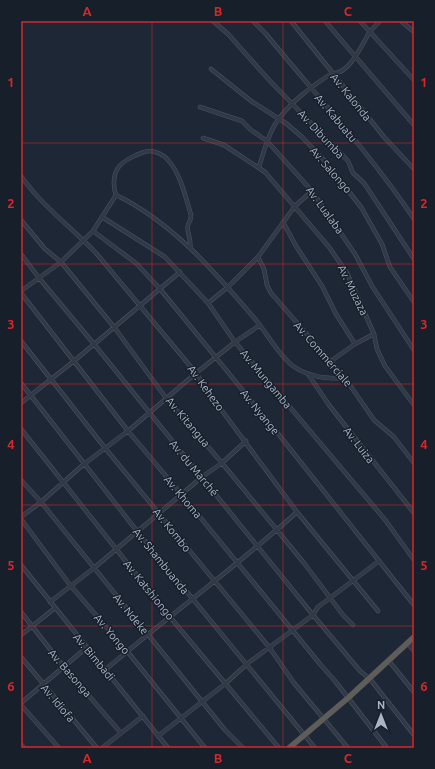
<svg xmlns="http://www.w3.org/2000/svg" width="435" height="769" font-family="Ubuntu,sans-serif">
  <rect width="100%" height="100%" fill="#1d2736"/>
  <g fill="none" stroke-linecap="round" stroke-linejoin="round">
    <g stroke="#4c5462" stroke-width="4.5">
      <path id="minor" d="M213,21L228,34L270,81L348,161L353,173L364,183L414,259
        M253,21L266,34C316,95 370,153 414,219
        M291,21L384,137L414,169
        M325,21L414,125
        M360,21L414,80
        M401,21L414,32
        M211,69L251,101L287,124L302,137L323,159L361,207L382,244L390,267L414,302
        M200,107L242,121L251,130L267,141L312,191L355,254L372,286L414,350
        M203,138L224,145L265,172L329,247L347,273L374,334L377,349L385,366L414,405
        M259,167C263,153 267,139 274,126C287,104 311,87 332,73C348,76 362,45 369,33C372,29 376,25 380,21
        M21,176C42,206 71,227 96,253L196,373L220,408L297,512L378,611
        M102,217L165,257L208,303L235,342L386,521L414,560
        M21,220L45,249L61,262L114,327L166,398L222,463L304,563L343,615L353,625
        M283,222L296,246L322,286L336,314L355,344
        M93,231L137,264L160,289L276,431L414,605
        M190,248C192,240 186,232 188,225C190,221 191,220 191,215C186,198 180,172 167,159C164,155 155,151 150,151C142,151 122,161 118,168C113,175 113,187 116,195C172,222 215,272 255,319C267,333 278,355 293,366C308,377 328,379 345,378
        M21,254L39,278L94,344L313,615L360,671L370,679L414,735
        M258,257L264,269L267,285L271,293L345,378L374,420L394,437L414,463
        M21,291L61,262L93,231L116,195
        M21,293L128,431L182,495L320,664L335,681L387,748
        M208,303L228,287L258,257L295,206L312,191
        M21,341L105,448L269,647L294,683L348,748
        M331,361L355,344L374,334
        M308,374L329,405L414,513
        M21,383L137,531L315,748
        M21,403L74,361L180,272
        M21,429L170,617L279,748
        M21,480L41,502L225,730L243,748
        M21,517L41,502L84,464L128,431L196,373L235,342L260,325
        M21,519L70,585L127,651L205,748
        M21,565L168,748
        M50,602L94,568L202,477L222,463L246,441
        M21,612L64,667L121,733
        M21,635L55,608
        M407,643L414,651
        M21,657L97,748
        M389,661L414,692
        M105,670C168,616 236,567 297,512
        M21,703L86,648
        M21,705L59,748
        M158,736L225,684L247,664L313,615L318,607L379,561
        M21,744L24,748
        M102,748L143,716"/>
    </g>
    <g stroke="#39414e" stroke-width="6">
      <path id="trunk" d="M289,748L348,698L414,637"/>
    </g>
    <use href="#minor" stroke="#313947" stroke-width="3.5"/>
    <use href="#trunk" stroke="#5e5d5a" stroke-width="5.5"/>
  </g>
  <path fill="none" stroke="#d62828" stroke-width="1" stroke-opacity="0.55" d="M152,21V748M283,21V748M21,143H414M21,264H414M21,384H414M21,505H414M21,626H414"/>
  <g text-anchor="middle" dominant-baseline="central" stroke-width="3" stroke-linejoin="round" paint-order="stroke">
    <g font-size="11" fill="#aab4c5" stroke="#171f2b">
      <text transform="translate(351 97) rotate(51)">Av. Kalonda</text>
      <text transform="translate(336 118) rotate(50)">Av. Kabuatu</text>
      <text transform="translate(321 134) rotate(47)">Av. Dibumba</text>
      <text transform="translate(331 170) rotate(49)">Av. Salongo</text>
      <text transform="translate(325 210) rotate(54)">Av. Lualaba</text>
      <text transform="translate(353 290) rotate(64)">Av. Muzaza</text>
      <text transform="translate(323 354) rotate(49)">Av. Commerciale</text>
      <text transform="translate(266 379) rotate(50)">Av. Mungamba</text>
      <text transform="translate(206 388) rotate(54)">Av. Kehezo</text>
      <text transform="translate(260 412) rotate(51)">Av. Nyange</text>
      <text transform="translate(188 422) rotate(50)">Av. Kitangua</text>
      <text transform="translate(359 445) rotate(52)">Av. Luiza</text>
      <text transform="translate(194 468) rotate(50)">Av. du Marché</text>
      <text transform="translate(183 497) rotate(50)">Av. Khoma</text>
      <text transform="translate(172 530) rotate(51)">Av. Kombo</text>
      <text transform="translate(161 561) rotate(51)">Av. Shambuanda</text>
      <text transform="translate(149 590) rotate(51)">Av. Katshiongo</text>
      <text transform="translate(131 614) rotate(51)">Av. Ndeke</text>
      <text transform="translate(112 634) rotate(50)">Av. Yongo</text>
      <text transform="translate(94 657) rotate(50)">Av. Bimbadi</text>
      <text transform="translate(70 673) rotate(49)">Av. Basonga</text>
      <text transform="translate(58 703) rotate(50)">Av. Idiofa</text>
    </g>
  </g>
  <rect width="435" height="769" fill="none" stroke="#171f2b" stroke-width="44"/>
  <g transform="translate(381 715)" stroke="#171f2b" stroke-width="3" paint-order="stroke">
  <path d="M0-3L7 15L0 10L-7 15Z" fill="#aab4c5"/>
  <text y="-6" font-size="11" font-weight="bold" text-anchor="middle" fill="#aab4c5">N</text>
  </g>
  <rect x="22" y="22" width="391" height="725" fill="none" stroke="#d62828" stroke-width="1.5"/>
  <g font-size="13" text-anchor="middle" font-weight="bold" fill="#d62828">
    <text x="87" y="16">A</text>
    <text x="218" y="16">B</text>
    <text x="348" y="16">C</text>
    <text x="11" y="87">1</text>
    <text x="424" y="87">1</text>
    <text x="11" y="208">2</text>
    <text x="424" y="208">2</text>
    <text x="11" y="329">3</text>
    <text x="424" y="329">3</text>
    <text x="11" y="449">4</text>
    <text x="424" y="449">4</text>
    <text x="11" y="570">5</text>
    <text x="424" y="570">5</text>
    <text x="11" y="691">6</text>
    <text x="424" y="691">6</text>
    <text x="87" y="763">A</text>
    <text x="218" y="763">B</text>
    <text x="348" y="763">C</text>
  </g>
</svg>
